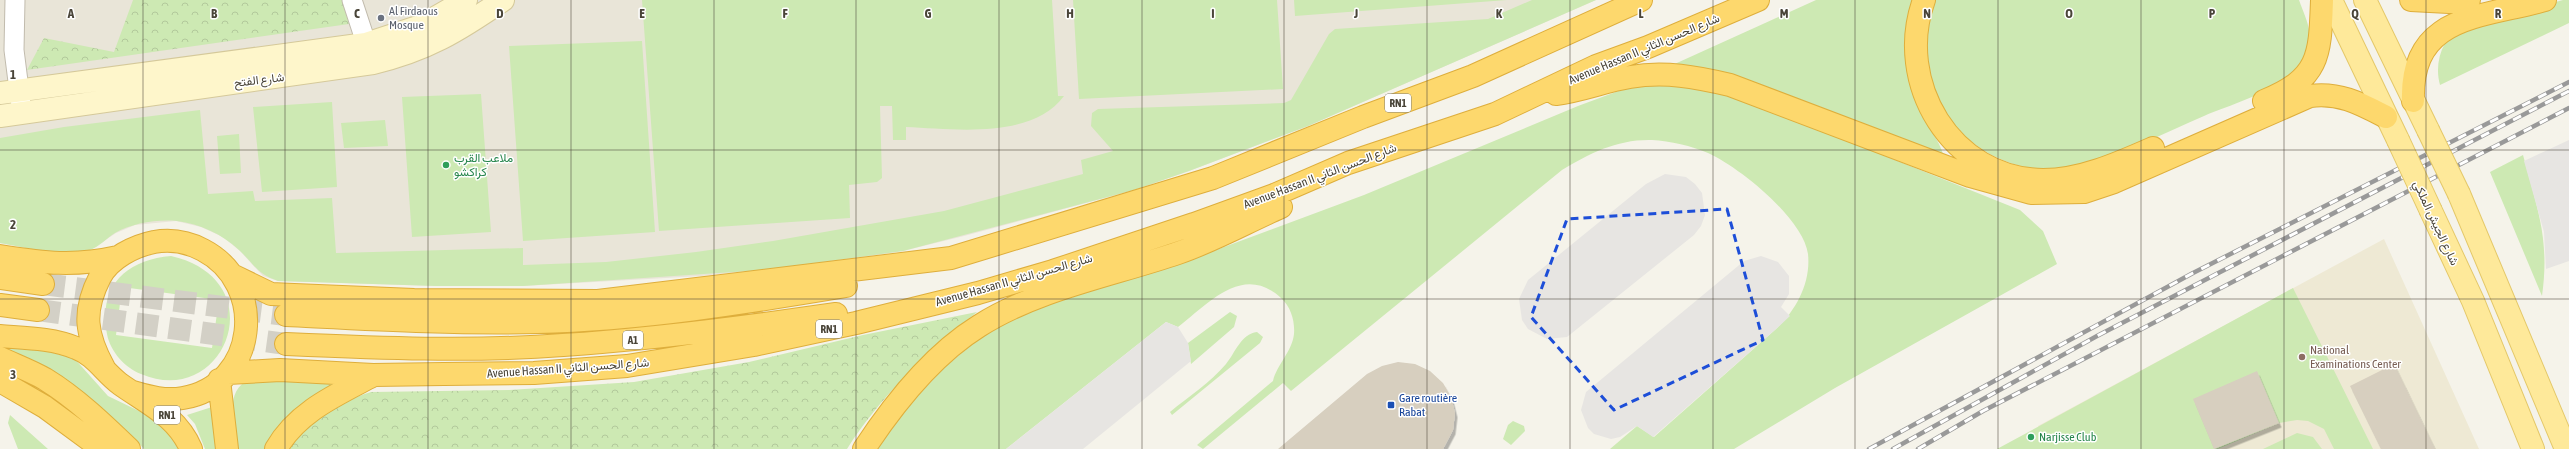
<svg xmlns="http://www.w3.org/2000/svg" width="2569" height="449" font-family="'Asap Condensed',Vazirmatn,sans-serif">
  <defs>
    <pattern id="forest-crowns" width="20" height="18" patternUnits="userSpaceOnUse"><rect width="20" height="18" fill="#cde9b3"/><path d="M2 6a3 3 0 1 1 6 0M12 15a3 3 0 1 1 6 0" fill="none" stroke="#b2c99b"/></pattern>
    <filter id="shadow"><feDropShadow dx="2.5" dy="4.5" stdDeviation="0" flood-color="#0004"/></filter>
  </defs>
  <rect width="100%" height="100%" fill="#f5f3ea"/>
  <path fill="#e9e5d8" d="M0,0H1596L1308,126L1189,171L1134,190L964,236L903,251L830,262L701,276L523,286H436L278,281L263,276L240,251L223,237L201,227L176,221L135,225L116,233L92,249L43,250L0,243Z"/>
  <path fill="#eee9d4" d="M2384,239L2479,449H2049L2038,426Z"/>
  <path fill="#cde9b3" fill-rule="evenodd" d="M642,0H1052L1058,96H1064C1031,140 954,129 906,127V140H893L892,106H880L882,178L877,182L849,185L850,218L659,231Z
    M1073,0H1277L1283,89L1079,99Z
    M1294,0H1507L1295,16Z
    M1532,0H1596L1308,126L1189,171L1134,190L903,251L765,270L523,286H436L278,281C257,274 254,264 239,250C222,234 200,224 177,221C158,219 132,223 115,233C107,238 99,247 90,250C63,258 28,248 0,243V138L64,127L200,110L208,194L253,191L255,201L332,198L336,253L523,248V265L606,262L696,252L773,241L944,211L1083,174L1081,160L1113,151L1091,126L1092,113L1098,109L1284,103L1291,100L1329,34L1335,29L1488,19Z
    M1816,0H1915C1898,38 1904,80 1923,116C1929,129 1939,140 1943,154L1834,113L1668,67Z
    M1935,0H2299C2305,17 2315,35 2307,52C2289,90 2239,101 2204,116C2166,132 2127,153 2087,165C2028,182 1965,154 1937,100C1922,71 1922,29 1935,0Z
    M2563,0H2569V23L2440,85C2436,71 2438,56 2445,43C2456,22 2538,7 2563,0Z
    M642,41L655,232L523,241L509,46Z
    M1677,85L1707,87L1773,111L2020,210L2043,231L2057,264L1835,388L1734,449H1610L1637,426L1654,437L1776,329C1796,310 1811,283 1808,254C1803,218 1739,167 1708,153C1692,146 1670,141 1652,140C1618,139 1590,153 1562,170L1291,391L1283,383L1203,449L1197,445L1273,381C1277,364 1292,352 1294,334C1295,321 1291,307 1281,298C1243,263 1209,303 1178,327L1166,322L1006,449H877L911,403L945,367L976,341L1011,320L1051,304L1197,257L1364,195L1578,106L1632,86Z
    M481,94L491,232L412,237L402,97Z
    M332,102L337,187L262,192L253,107Z
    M385,120L388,146L344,148L341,123Z
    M239,134L241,173L220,174L217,136Z
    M2523,155C2537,207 2550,240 2542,296L2490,172Z
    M171,256C276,280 225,410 141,374C125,368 110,351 107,334C98,286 126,260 171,256ZM122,287L219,300L212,348L116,335Z
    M2293,288L2373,449H2334L2324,429L2308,421L2297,420L2279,423L2218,449H1997Z
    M1230,312L1237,316L1234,327L1191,364L1188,343Z
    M1257,332L1263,337L1260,343L1172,415L1170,412C1188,397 1211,382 1226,364C1235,353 1241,334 1257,332Z
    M0,347L41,350L74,358L108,396L166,424L182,449H144C109,407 48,372 0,347Z
    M251,378L342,384L269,449H238C235,423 222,392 251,378Z
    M212,407L217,449H205L195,424L187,415Z
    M10,415L48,449H18L8,423Z
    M1513,421L1524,426L1525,431L1511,445L1503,439L1508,425Z
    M2297,433L2313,437L2322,449H2263Z"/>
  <path fill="url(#forest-crowns)" d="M133,0H342L349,24L27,70L44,38L114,52Z
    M977,312C927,353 882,394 847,449H288C312,422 336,402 371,392L509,390L634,382L749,362L863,335Z"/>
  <path fill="#e7e5e2" d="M2569,140V261L2546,269L2544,232L2524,161Z
    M1665,174L1686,177L1695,184L1702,193L1705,215L1701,226L1694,235L1567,337L1547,339L1528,329L1522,320L1519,299L1528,280L1646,184Z
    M1761,256L1778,262L1789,276V294L1781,307L1790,316L1776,329L1653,437L1637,426L1620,437L1611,439L1594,434L1588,428L1581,410L1586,392L1744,261Z
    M1166,322L1178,327L1188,343L1191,361L1083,449H1006Z"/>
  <path fill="#d7cfbf" filter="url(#shadow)" d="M1398,362L1415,364L1430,371L1443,383L1451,397L1455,413L1453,430L1443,449H1278L1367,374L1382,366Z
    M2394,364L2435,449H2381L2350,386Z
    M2257,371L2279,423L2214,449L2193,399Z"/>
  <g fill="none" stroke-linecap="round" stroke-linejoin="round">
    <path stroke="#d3d0c6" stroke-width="22" stroke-dasharray="22 11" stroke-linecap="butt" d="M43,284L286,315
      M38,310L286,344"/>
    <g stroke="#c1bbad" stroke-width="21">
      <path id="street" d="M15,0L14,50L22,113
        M352,0L371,58"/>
    </g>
    <g stroke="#d5c99a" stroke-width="24">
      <path id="secondary" d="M0,93L366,44L421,26L466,0
        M0,116L373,63C427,50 458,31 503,0"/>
    </g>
    <g stroke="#e4c869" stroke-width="24">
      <path id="primary" d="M2331,0L2398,140
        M2365,0L2428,130
        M2459,194L2566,449
        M2431,211L2473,301L2533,449"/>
    </g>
    <g stroke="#deae3c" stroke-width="24">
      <path id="highway" d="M1924,0C1894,82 1951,179 2043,180C2081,180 2119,163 2153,148
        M2411,0L2449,2L2469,0
        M1556,94C1581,91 1605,81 1630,77C1665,71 1696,77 1730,85L1970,176L2031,193L2084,192L2114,182L2310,96C2340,92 2361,104 2386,117
        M2264,101C2320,78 2320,56 2322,0
        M2413,101C2410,14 2482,18 2545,0
        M0,256C45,263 73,267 118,257
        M234,276L271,294L294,295L414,300L598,301L951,258L1213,178L1363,117L1473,76L1641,0
        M0,278L43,284
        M0,305L38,310
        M286,315C369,319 453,324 537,322C640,320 744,303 846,286
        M0,336C25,338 52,338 76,348C95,355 104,372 120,384C148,404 177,416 191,449
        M286,344C378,348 471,352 563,345C655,339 746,327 836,314
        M0,358C15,365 31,371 45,379C76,398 103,424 129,449
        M104,368C86,335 82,312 100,277C110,258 134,246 154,242C171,239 188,242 203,250C268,284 258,385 183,398C165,401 150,397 133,392
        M228,373L280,370L373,375L444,374L534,373L627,366L754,345L856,323L978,293L1053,271L1194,224L1274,195L1348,163L1495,114L1596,66L1648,47L1758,0
        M219,380L227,449
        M0,381L45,407L102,449
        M276,449C297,412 336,395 372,376
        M864,449C893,405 934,354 979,326C1037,289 1114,275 1178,253C1213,241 1247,222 1281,207"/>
    </g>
    <use href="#street" stroke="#fff" stroke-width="19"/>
    <use href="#secondary" stroke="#fef6cb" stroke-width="22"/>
    <use href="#primary" stroke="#fee99a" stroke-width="22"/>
    <use href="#highway" stroke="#fdd86d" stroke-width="22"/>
    <g stroke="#999" stroke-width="4.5">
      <path id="rail" d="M1869,449L2193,273L2569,82
        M1893,449L2097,336L2569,91
        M1918,449L1983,411L2569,108"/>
    </g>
    <use href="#rail" stroke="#fff" stroke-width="3" stroke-dasharray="9" stroke-linecap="butt"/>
    <g stroke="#e4c869" stroke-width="24" stroke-linecap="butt">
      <path id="primary-bridge" d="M2428,130L2459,194
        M2398,140L2431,211"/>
    </g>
    <use href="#primary-bridge" stroke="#fee99a" stroke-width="22"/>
  </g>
  <path fill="none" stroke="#1d4ed8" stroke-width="3" stroke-dasharray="8 5" stroke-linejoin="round" d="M1727,209L1763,340L1614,410L1531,317L1567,219Z"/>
  <path fill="none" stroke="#494438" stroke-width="1" stroke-opacity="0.55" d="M143,0V449M285,0V449M428,0V449M571,0V449M714,0V449M856,0V449M999,0V449M1142,0V449M1284,0V449M1427,0V449M1570,0V449M1713,0V449M1855,0V449M1998,0V449M2141,0V449M2284,0V449M2426,0V449M0,150H2569M0,299H2569"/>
  <circle fill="#6b7280" stroke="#fff" stroke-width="1.5" cx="381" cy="18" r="4"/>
  <g fill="#2e9e5b" stroke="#fff" stroke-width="1.5">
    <circle cx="446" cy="165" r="4"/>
    <circle cx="2031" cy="437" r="4"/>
  </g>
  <circle fill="#8d6e63" stroke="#fff" stroke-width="1.5" cx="2302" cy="357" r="4"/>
  <rect fill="#1a4fb4" stroke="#fff" stroke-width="1.5" x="1387" y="401" width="8" height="8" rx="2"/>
  <g text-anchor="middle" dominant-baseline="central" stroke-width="3" stroke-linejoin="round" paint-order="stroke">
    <g fill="#fff" stroke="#807c74" stroke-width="1">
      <rect x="1385" y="94" width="26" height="18" rx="3"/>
      <rect x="816" y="320" width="26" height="18" rx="3"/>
      <rect x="623" y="331" width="20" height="18" rx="3"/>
      <rect x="154" y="406" width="26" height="18" rx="3"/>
    </g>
    <g font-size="11" font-weight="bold" fill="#494438">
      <text x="1398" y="103">RN1</text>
      <text x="829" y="329">RN1</text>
      <text x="633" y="340">A1</text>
      <text x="167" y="415">RN1</text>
    </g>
    <g font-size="12" fill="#5b616d" stroke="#fff" text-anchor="start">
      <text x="389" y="11">Al Firdaous<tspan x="389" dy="14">Mosque</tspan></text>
    </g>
    <g font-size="12" fill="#494438" stroke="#fff">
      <text transform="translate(1644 49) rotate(-23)">Avenue Hassan II شارع الحسن الثاني</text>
      <text transform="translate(259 80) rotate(-7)">شارع الفتح</text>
      <text transform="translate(1320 176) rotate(-21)">Avenue Hassan II شارع الحسن الثاني</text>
      <text transform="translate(2436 223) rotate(65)">شارع الجيش الملكي</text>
      <text transform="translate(1014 280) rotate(-16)">Avenue Hassan II شارع الحسن الثاني</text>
      <text transform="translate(568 368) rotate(-4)">Avenue Hassan II شارع الحسن الثاني</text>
    </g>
    <g font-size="12" fill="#27864d" stroke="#fff" text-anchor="start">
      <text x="454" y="158">ملاعب القرب<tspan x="454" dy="14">كراكشو</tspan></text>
      <text x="2039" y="437">Narjisse Club</text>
    </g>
    <g font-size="12" fill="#785e54" stroke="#fff" text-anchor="start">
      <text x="2310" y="350">National<tspan x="2310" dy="14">Examinations Center</tspan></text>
    </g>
    <g font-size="12" fill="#164399" stroke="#fff" text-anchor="start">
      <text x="1399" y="398">Gare routière<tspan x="1399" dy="14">Rabat</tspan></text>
    </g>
  </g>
  <g font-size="13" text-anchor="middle" font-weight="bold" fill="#494438" stroke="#fff" stroke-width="3" stroke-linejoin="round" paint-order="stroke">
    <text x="71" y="18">A</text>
    <text x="214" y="18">B</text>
    <text x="357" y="18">C</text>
    <text x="500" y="18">D</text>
    <text x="642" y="18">E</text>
    <text x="785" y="18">F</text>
    <text x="928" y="18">G</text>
    <text x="1070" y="18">H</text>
    <text x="1213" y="18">I</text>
    <text x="1356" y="18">J</text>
    <text x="1499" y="18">K</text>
    <text x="1641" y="18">L</text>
    <text x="1784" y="18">M</text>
    <text x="1927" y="18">N</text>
    <text x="2069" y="18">O</text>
    <text x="2212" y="18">P</text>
    <text x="2355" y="18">Q</text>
    <text x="2498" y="18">R</text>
    <text x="13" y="79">1</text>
    <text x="13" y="229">2</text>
    <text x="13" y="379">3</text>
  </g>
</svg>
